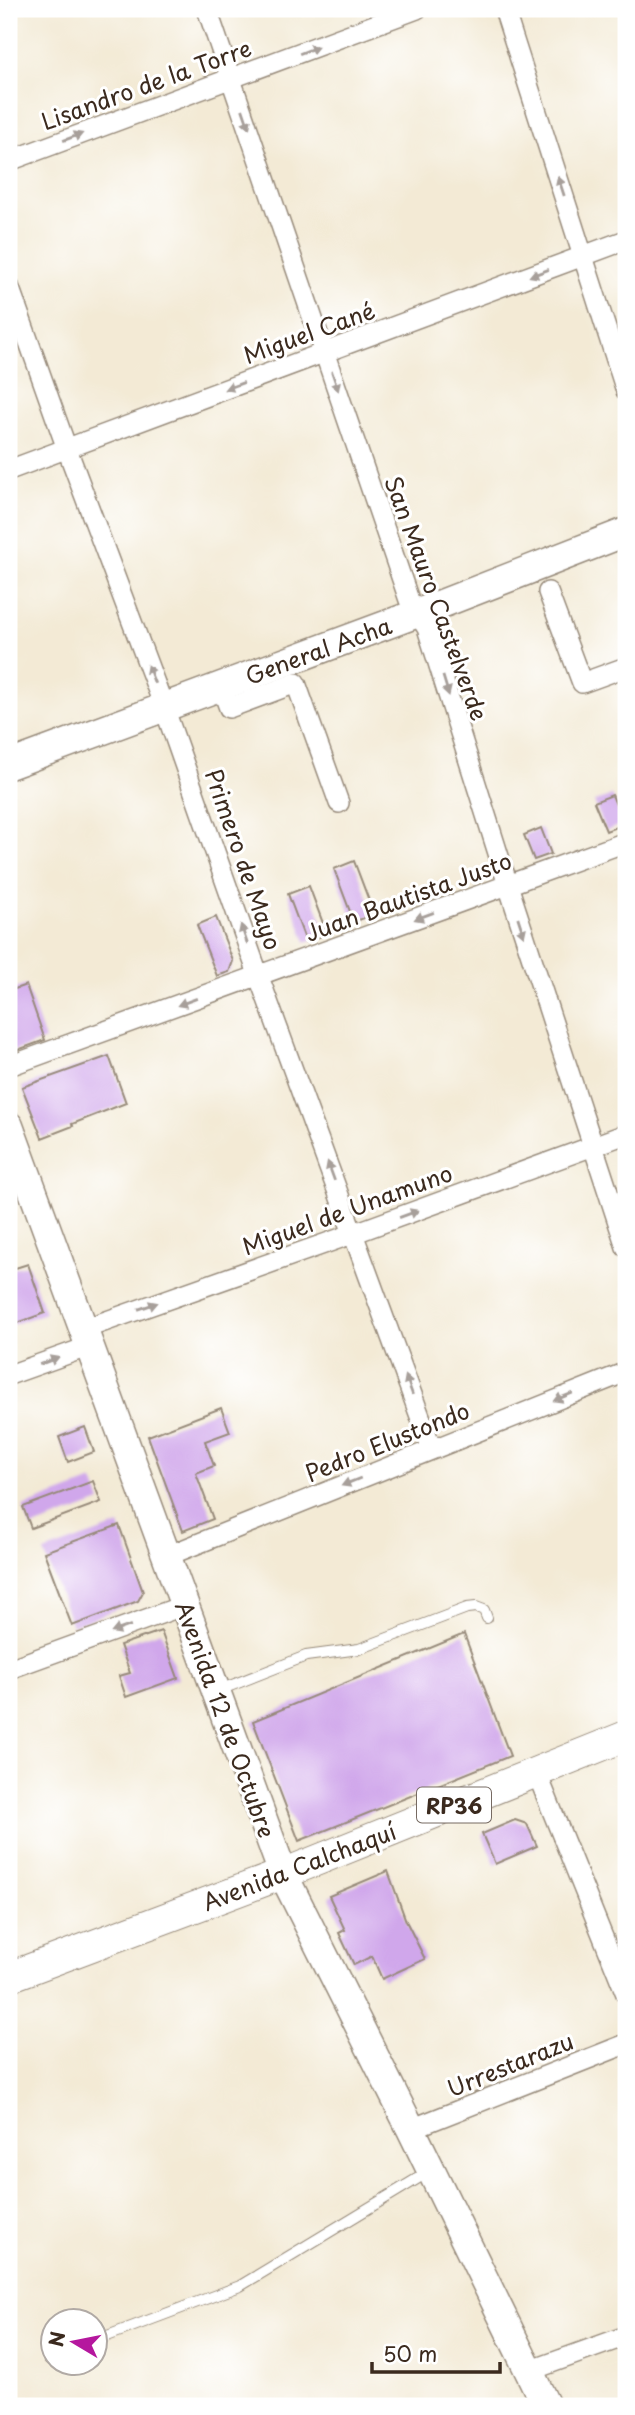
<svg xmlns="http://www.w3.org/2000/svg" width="635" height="2415" font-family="'Playpen Sans',sans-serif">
  <rect width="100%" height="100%" fill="#fff"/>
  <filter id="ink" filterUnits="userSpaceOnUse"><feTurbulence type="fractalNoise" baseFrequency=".0143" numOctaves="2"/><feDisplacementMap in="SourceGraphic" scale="14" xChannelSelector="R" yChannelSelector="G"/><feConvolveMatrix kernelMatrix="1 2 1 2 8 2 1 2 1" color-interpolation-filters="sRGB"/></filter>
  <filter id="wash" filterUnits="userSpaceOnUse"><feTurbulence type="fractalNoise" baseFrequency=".00686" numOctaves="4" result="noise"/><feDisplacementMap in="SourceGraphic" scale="28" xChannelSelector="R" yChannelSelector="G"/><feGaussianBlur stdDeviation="1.57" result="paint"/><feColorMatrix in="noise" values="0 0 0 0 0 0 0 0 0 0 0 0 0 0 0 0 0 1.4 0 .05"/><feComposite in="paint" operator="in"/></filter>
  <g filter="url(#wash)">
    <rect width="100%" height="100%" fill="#f3ead5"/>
    <g id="blocks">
      <path fill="#d0a7eb" d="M612,795L624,824L606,831L594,802Z
        M541,828L551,854L534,860L524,835Z
        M354,861L374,914L354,922L334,869Z
        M309,886L327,934L306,942L288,894Z
        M216,917L233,961L229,972L217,976L197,925Z
        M26,985L45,1040L15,1051L9,1047V991Z
        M109,1056L126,1103L72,1124L73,1126L42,1138L22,1087Z
        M28,1264L45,1313L9,1326V1270Z
        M221,1408L230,1432L205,1441L214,1466L196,1473L213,1519L183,1531L148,1436Z
        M85,1427L94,1452L68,1462L59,1437Z
        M93,1481L101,1502L31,1528L23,1507Z
        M119,1525L143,1592L138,1601L72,1626L44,1552Z
        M161,1631L178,1678L126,1697L119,1676L130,1673L120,1645Z
        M464,1634L510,1756L299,1841L253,1721Z
        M515,1820L527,1824L537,1846L495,1864L482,1834Z
        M388,1871L406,1921L425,1959L382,1979L372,1956L354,1965L339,1933L345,1930L329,1896Z"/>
    </g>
  </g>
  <g filter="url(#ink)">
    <use href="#blocks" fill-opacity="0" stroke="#978a7a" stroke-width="2"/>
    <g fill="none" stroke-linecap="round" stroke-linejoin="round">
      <g stroke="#978a7a" stroke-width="12">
        <path id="lane" d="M217,1691L306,1656L359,1649L467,1608L476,1607L484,1610L487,1618
          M94,2341L240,2286L430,2171
          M49,2359L52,2357"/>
      </g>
      <g stroke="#978a7a" stroke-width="22">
        <path id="street" d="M207,9L409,600L427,628L508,885L626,1247
          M504,9L626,391
          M9,161L417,9
          M9,286L67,449L164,707L259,977L432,1449
          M9,470L626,240
          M548,592L582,683L626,667
          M221,686L229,708L296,683L339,803
          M9,1066L626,842
          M84,1329L355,1233L626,1134
          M9,1375L90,1346
          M167,1556L626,1372
          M9,1669L185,1605
          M536,1771L626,1994
          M411,2129L626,2044
          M529,2371L626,2336"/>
      </g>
      <g stroke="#978a7a" stroke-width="31">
        <path id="secondary" d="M9,765L418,613L626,532
          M9,1126L283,1874L411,2129L546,2406"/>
      </g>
      <g stroke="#978a7a" stroke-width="32">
        <path id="primary" d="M9,1977L283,1874L626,1736"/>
      </g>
      <use href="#lane" stroke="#fff" stroke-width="10"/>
      <use href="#street" stroke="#fff" stroke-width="19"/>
      <use href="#secondary" stroke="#fff" stroke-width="28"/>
      <use href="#primary" stroke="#fff" stroke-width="30"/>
    </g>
    <defs><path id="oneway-solid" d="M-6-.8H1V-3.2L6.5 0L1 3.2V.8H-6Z" transform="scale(1.75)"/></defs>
    <g fill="#a79f9a">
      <use href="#oneway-solid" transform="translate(309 50) rotate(-21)"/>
      <use href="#oneway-solid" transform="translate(246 119) rotate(71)"/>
      <use href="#oneway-solid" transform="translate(73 137) rotate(-20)"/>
      <use href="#oneway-solid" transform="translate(561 186) rotate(-108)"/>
      <use href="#oneway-solid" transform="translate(539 273) rotate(160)"/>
      <use href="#oneway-solid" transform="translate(335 381) rotate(71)"/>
      <use href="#oneway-solid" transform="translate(234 386) rotate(160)"/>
      <use href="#oneway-solid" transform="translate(151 674) rotate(-111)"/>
      <use href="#oneway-solid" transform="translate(446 686) rotate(73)"/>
      <use href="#oneway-solid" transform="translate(424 916) rotate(160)"/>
      <use href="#oneway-solid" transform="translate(521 927) rotate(72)"/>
      <use href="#oneway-solid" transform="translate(244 934) rotate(-109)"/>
      <use href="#oneway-solid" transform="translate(187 1002) rotate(160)"/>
      <use href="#oneway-solid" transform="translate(331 1171) rotate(-110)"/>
      <use href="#oneway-solid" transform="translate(409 1214) rotate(-20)"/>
      <use href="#oneway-solid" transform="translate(148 1306) rotate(-19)"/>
      <use href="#oneway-solid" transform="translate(49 1361) rotate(-20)"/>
      <use href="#oneway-solid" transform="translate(409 1385) rotate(-110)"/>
      <use href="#oneway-solid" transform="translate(563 1397) rotate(158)"/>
      <use href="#oneway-solid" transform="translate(351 1482) rotate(158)"/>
      <use href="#oneway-solid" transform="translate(121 1629) rotate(160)"/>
    </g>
  </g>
  <g text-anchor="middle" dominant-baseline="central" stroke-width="6" stroke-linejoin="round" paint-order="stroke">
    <rect fill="#fff" stroke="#766a62" stroke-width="2" x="417" y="1787.5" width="74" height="35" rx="5"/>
    <g font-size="21" font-weight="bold" fill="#3b2a1e">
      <text x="454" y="1805">RP36</text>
    </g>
    <g font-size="23" fill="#3b2a1e" stroke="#fff">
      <text transform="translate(146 84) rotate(-20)">Lisandro de la Torre</text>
      <text transform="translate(309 332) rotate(-20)">Miguel Cané</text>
      <text transform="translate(437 598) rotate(70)">San Mauro Castelverde</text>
      <text transform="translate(318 650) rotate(-20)">General Acha</text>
      <text transform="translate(244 859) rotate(71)">Primero de Mayo</text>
      <text transform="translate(408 896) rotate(-20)">Juan Bautista Justo</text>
      <text transform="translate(347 1209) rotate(-20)">Miguel de Unamuno</text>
      <text transform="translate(387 1441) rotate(-22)">Pedro Elustondo</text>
      <text transform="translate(226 1719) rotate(70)">Avenida 12 de Octubre</text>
      <text transform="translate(299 1866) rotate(-21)">Avenida Calchaquí</text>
      <text transform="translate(510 2064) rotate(-22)">Urrestarazu</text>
    </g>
  </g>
  <rect width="635" height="2415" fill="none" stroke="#fff" stroke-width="35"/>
  <g transform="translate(74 2342) rotate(280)"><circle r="33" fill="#ffffff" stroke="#b1aaa5" stroke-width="2"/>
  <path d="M0-5L12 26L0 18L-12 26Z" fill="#b5179e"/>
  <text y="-10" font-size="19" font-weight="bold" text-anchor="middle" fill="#3b2a1e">N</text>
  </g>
  <path d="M372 2362v10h128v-10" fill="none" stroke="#3b2a1e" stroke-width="3.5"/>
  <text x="383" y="2362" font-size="21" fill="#3b2a1e" stroke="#ffffff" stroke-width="5" paint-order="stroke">50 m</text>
</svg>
